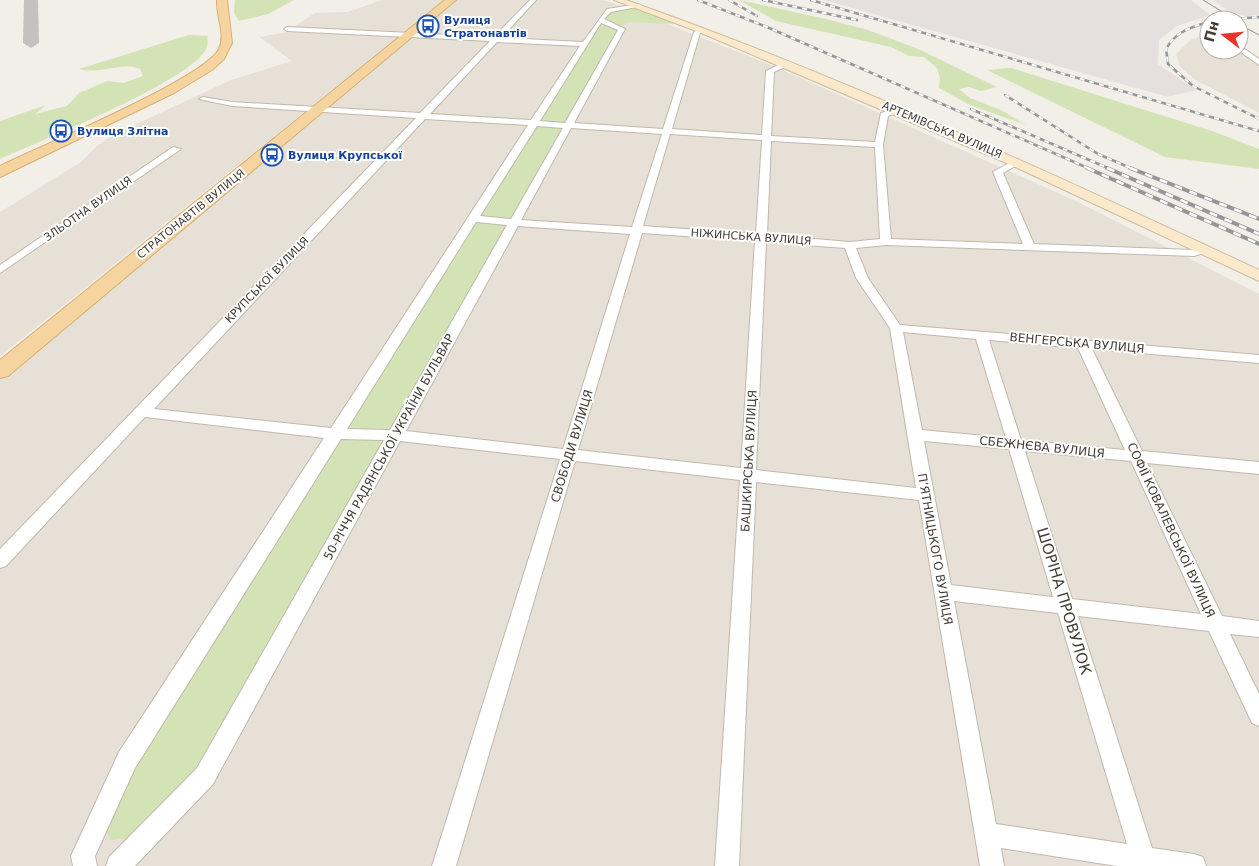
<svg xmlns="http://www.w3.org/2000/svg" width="1259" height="866" font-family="'DejaVu Sans',sans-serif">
  <rect width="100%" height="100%" fill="#f2eee8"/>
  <path fill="#e6e0d7" d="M382,0H444L402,33L292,28L315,13L348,12Z
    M456,0H602L613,3L776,67L1076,201L1259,294V866H0V378Z
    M295,31L399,36L0,356V212L81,162L97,146L115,134L231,80L292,61L259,37Z
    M1209,36V50H1239L1259,65V113L1196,80L1180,67L1176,54L1192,39Z"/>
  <path fill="#e5e0dd" d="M824,0H1191L1210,15L1177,26L1159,40L1158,64L1196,90L1168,97Z
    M1213,0H1259V15L1245,16L1227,10Z"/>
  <path fill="#d3e3b5" d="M235,0H294L268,14L239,21L234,13Z
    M739,0L826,19L868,30L918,49L997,87L981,91L969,87L959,89L970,98L1001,110L1026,125L970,105L939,88L940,78L937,68L924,57L909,56L891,47L776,21Z
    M636,8L676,24L631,22L625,23L619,29L195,772L129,838L112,840L105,831L132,759L607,14L611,11Z
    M189,35L208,36C207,39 208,44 207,47C195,80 37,142 0,159V121L46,105L35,114L67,106L79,93L107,81L124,83L143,76L140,69C120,61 102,75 79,69Z
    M1011,68L1212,131L1259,149V169L1165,157L987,70Z"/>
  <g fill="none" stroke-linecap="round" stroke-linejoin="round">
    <path fill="#c4c2bf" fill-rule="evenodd" d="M24,0H38L39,43L31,48L23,43Z"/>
    <g stroke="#c0b8ae" stroke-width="2">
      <path id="minor" d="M530,0H536L501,38L583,42L607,9L639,4L642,6L611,12L604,19L625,29L574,123L663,129L694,32L702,28L705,30L700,33L672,129L762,135L766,71L784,62L788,64L787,66L774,72L771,136L875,142L881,113L899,108V112L888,116L883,145L891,239L1023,244L993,172L1016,159L1019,160V164L1003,173L1034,244L1193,250L1208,248V252L1194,256L886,245L856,248L868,278L900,325L1259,355V363L1092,349L1142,451L1259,462V474L1147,463L1222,616L1259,621V637L1230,634L1259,694V726L1252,723L1209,631L1078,616L1152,848L1194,854L1203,857L1206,866H1117L1001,848L1004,866H980L919,500L756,482L739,866H715L740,480L575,461L456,866H432L560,459L400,441L213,784L135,866H106L109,857L197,768L384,440L341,439L135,768L95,856L97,866H73L71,856L119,752L324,438L145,417L6,566L0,568V549L416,118L232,106L199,99L203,97L232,102L420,113L490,41L287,31L284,29L287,27L494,37ZM601,23L618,30L565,123L540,121ZM497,42L580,46L531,120L430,114ZM425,119L528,125L331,428L154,409ZM537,126L563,128L511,219L480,216ZM571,128L662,134L632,227L521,220ZM670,134L762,140L756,234L643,226ZM771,141L875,147L880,239L850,242L767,235ZM476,222L507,225L390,430L347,429ZM518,226L630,234L563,449L406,431ZM642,233L755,241L741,468L578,450ZM766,242L845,248L856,278L890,328L916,488L756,470ZM903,332L976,339L1006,438L922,430ZM989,340L1078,348L1125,450L1021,440ZM924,441L1009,449L1053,597L951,585ZM1025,451L1131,461L1201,614L1072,599ZM954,601L1058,613L1127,844L996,824Z
        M1239,45L1259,59V65L1238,50Z
        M173,147L181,149L0,273V265Z"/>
    </g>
    <g stroke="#cebc9c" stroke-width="2">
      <path id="secondary" d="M614,0H626C842,76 1051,173 1259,270V281L1011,165L699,32Z"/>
    </g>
    <g stroke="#d9af70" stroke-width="2">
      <path id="primary" d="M217,0H227L232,43L224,59L212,70L174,93L0,177V166C38,147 204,79 219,49C226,34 216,16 217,0Z
        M445,0H456L8,376L0,378V360Z"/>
    </g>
    <use href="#minor" fill="#fff" fill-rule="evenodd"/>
    <use href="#secondary" fill="#faeacb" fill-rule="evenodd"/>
    <use href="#primary" fill="#f5d49f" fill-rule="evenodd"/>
    <path stroke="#969696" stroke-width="1" d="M1203,0L1236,20
      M1239,24L1259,35"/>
    <g stroke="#969696" stroke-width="2.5">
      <path id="rail-far1" d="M698,0L767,27L1090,169
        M729,0L757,16
        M763,0L857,20
        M811,0L1259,131
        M1222,20L1259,17
        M1209,22C1191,27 1175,32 1166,49L1168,64L1193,86L1259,119
        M1005,95L1098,154L1133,169
        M971,109L1110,169"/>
    </g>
    <g stroke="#969696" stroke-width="4">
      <path id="rail" d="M1087,168L1259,244
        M1107,168L1259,234
        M1130,168L1259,219"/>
    </g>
    <use href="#rail-far1" stroke="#fff" stroke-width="2" stroke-dasharray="5" stroke-linecap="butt"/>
    <use href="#rail" stroke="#fff" stroke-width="2.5" stroke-dasharray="8" stroke-linecap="butt"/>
  </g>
  <defs>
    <g id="bus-ring" transform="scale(1.125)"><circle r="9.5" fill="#fff" stroke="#1a4fb4" stroke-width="1.5"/><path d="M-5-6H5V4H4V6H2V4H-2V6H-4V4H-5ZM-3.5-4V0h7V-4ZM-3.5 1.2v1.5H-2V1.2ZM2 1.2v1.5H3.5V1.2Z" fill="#1a4fb4"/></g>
  </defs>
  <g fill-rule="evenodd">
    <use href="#bus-ring" x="428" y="26"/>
    <use href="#bus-ring" x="61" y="131"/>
    <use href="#bus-ring" x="272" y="155"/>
  </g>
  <g text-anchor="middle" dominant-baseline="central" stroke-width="4" stroke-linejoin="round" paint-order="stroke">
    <g font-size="11" font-weight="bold" fill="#164399" stroke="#fff" text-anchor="start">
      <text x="444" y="20">Вулиця<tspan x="444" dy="13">Стратонавтів</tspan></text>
      <text x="77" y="131">Вулиця Злітна</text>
      <text x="288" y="155">Вулиця Крупської</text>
    </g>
    <g font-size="11" fill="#453e37" stroke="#fff">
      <text transform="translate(942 130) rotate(23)">АРТЕМІВСЬКА ВУЛИЦЯ</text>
      <text transform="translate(88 209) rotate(-35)">ЗЛЬОТНА ВУЛИЦЯ</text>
      <text transform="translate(191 214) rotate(-39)">СТРАТОНАВТІВ ВУЛИЦЯ</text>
      <text transform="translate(751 237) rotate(4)">НІЖИНСЬКА ВУЛИЦЯ</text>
      <text transform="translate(267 280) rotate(-46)">КРУПСЬКОЇ ВУЛИЦЯ</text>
    </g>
    <g font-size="12" fill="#453e37" stroke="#fff">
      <text transform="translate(1077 343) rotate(5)">ВЕНГЕРСЬКА ВУЛИЦЯ</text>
      <text transform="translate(572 446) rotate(-73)">СВОБОДИ ВУЛИЦЯ</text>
      <text transform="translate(389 447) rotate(-61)">50-РІЧЧЯ РАДЯНСЬКОЇ УКРАЇНИ БУЛЬВАР</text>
      <text transform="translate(1042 447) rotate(6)">СБЕЖНЄВА ВУЛИЦЯ</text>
      <text transform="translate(749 461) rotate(-87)">БАШКИРСЬКА ВУЛИЦЯ</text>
      <text transform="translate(1171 530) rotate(65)">СОФІЇ КОВАЛЕВСЬКОЇ ВУЛИЦЯ</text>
      <text transform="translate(935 549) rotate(80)">П’ЯТНИЦЬКОГО ВУЛИЦЯ</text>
    </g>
    <g font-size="15" fill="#453e37" stroke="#fff">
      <text transform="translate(1064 601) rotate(73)">ШОРІНА ПРОВУЛОК</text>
    </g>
  </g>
  <g transform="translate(1224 35) rotate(286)"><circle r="24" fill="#ffffff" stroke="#b5b2af"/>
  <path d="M0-4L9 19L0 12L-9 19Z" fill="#e6352b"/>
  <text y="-8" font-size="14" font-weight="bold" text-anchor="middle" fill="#453e37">Пн</text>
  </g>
</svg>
